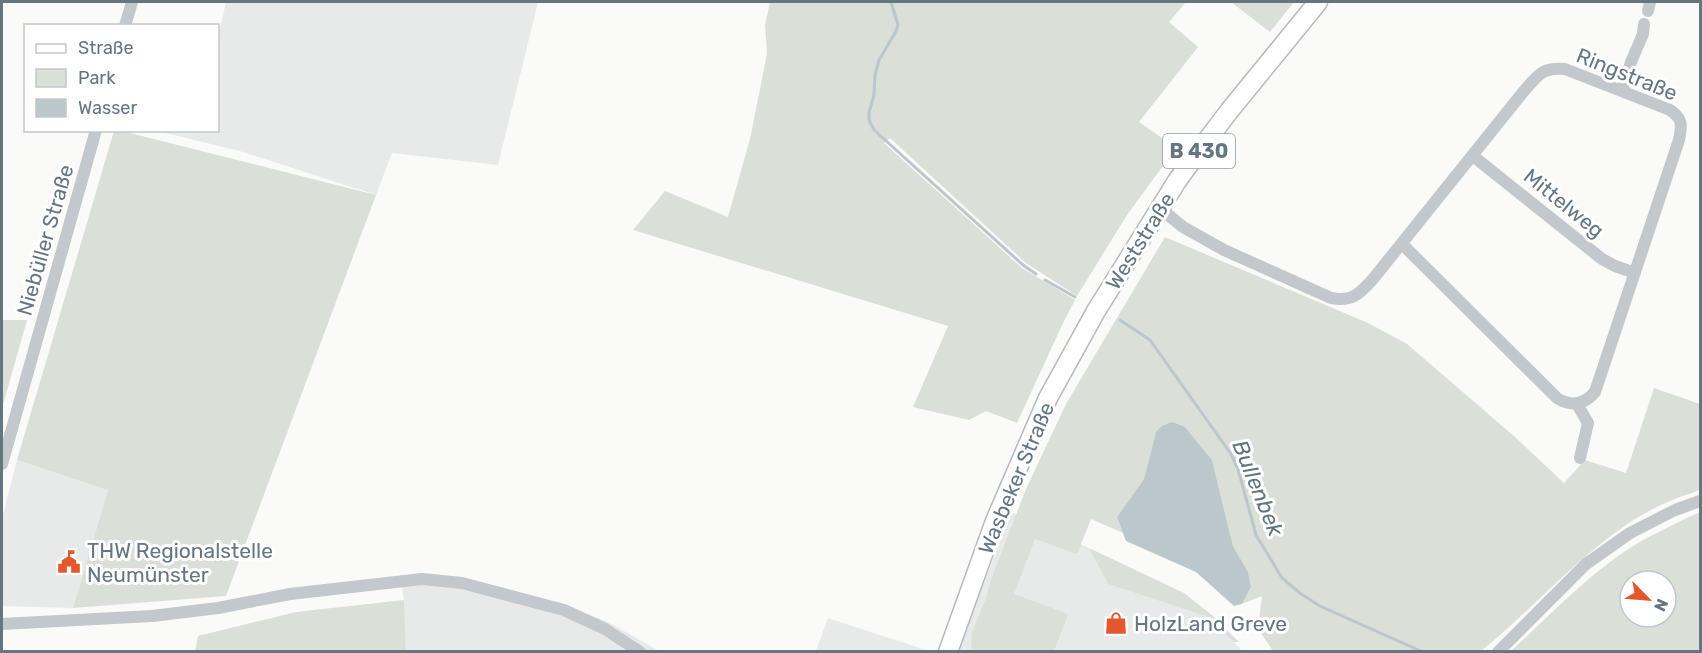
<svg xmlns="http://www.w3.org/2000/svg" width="1702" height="653" font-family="Rubik,sans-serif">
  <rect width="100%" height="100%" fill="#fafaf8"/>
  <path fill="#e8e9e9" d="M226,2H538L498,165L392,153L376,195L243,152L158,131L218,130V38Z
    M17,460L108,490L73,608L2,606V518Z
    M1011,512L1089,548L1108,584L1205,616L1234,642L1242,651L958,652Z
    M400,575L566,605L610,623L659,651H406L404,600Z
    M828,618L929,651H816Z"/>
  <path fill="#dadfd7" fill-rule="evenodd" d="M770,2H1186L1169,22L1198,47L1139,122L1176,148L1127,215L1077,296L1026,263L890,138L884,143L1022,268L1075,300L1063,323L1017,423L986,411L969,420L913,407L948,326L633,230L665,191L728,217L750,139L767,54L765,25Z
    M1231,2H1294L1270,32Z
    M114,131H122L376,195L226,596L73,608L108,490L17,460Z
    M1165,237L1368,323L1407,344L1515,437L1564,483L1585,460L1626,473L1654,388L1700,404V490C1690,494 1680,496 1670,501C1599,530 1540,604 1481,651H1273L1258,629L1262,596L1242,604L1251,587L1248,572L1233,546L1212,460L1185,427L1156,432L1144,479L1117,517L1123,533L1091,519L1077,554L1035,539L1014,594L1068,614L1054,651H974L971,647L972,632L985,601L992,577L1026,489L1066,404Z
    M2,320H27L2,408Z
    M1700,512V651H1511C1546,619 1579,584 1618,556C1644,538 1672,525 1700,512ZM1630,581H1666V617H1630Z
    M1089,548L1184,593L1213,616L1239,642H1234L1205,616L1108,584Z
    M404,600L406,651H195L198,636L296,612Z"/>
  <path fill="#bbc7cb" d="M1172,422L1185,427L1212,460L1233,546L1248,572L1251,587L1242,604L1234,606L1196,572L1126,541L1117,517L1144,479L1156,432L1162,426Z"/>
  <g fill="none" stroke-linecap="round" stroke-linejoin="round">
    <path stroke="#bbc7cb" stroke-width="3" d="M891,2L898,25L895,33L879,60L875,75L874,95L869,112V120L874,130L1023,265L1036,274
      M1045,280L1075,297
      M1120,320L1150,340L1231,454L1238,469L1256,535L1282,578L1301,594L1320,606L1423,652"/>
    <g stroke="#b5babe" stroke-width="21">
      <path id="primary" d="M948,652L995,521L1048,398L1096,311L1177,181L1198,152L1230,110L1318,2"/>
    </g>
    <path stroke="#c3c8cc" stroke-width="12" d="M1648,11L1650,2
      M125,26L132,2
      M1622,91L1631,62L1643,34L1644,24
      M1473,156L1602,259L1615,266L1635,273
      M1161,209L1183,227L1224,250L1331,298C1353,302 1359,294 1373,279L1524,91C1538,75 1542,67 1565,69L1670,110C1683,119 1682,125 1679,140L1595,392C1584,405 1571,407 1557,398L1402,244
      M1577,404L1588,423L1580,458
      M2,464L96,130
      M2,624L152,616L218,608L290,594L422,579L462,583L564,610L605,629L640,652
      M1498,652L1586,564L1630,533L1675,510L1700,501"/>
    <use href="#primary" stroke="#fff" stroke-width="18"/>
  </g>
  <defs>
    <g id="civic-bare" transform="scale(1.8)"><path d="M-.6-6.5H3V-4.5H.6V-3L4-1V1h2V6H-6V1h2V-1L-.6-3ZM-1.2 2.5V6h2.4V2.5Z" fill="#e4572e" stroke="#fff" stroke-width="2.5" paint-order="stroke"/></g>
    <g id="shop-bare" transform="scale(1.8)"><path d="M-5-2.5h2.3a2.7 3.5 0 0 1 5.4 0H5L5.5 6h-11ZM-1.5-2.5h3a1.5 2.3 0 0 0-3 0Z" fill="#e4572e" stroke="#fff" stroke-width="2.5" paint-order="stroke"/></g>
  </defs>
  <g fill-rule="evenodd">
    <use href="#civic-bare" x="69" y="562"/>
    <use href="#shop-bare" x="1116" y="623"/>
  </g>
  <g text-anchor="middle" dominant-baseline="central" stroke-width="6" stroke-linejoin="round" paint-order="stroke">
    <rect fill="#fff" stroke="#939fa8" stroke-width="1.5" x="1163" y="134" width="72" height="34" rx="4.5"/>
    <g font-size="20" font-weight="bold" fill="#657683">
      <text x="1199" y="151">B 430</text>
    </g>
    <g font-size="21" fill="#657683" stroke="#fff">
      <text transform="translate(1627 74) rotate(22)">Ringstraße</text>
      <text transform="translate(1564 203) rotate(39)">Mittelweg</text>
      <text transform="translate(45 240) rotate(-74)">Niebüller Straße</text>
      <text transform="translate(1140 241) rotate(-58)">Weststraße</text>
      <text transform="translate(1016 478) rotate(-67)">Wasbeker Straße</text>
    </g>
    <g font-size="21" fill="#657683" stroke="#fff" text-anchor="start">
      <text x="87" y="550">THW Regionalstelle<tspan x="87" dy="24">Neumünster</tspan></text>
      <text x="1134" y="623">HolzLand Greve</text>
    </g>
    <g font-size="22" font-style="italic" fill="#60757c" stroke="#fff">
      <text transform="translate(1258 488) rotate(68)">Bullenbek</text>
    </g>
  </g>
  <rect width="1702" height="653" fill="none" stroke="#657683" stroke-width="6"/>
  <rect x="24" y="24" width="195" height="108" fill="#ffffff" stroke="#c1c8cd" stroke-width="1.5"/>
  <rect x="36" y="44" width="30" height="9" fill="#ffffff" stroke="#c1c8cd" stroke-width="1.5"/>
  <text x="78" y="54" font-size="18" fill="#657683">Straße</text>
  <rect x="36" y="69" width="30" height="18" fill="#dadfd7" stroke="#c1c8cd" stroke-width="1.5"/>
  <text x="78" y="84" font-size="18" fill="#657683">Park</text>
  <rect x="36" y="99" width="30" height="18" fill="#bbc7cb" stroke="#c1c8cd" stroke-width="1.5"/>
  <text x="78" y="114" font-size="18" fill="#657683">Wasser</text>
  <g transform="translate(1648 599) rotate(115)"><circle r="28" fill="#ffffff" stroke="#c1c8cd" stroke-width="1.5"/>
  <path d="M0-4.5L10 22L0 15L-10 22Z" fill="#e4572e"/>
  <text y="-9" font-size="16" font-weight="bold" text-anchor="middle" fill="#657683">N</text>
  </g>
</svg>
